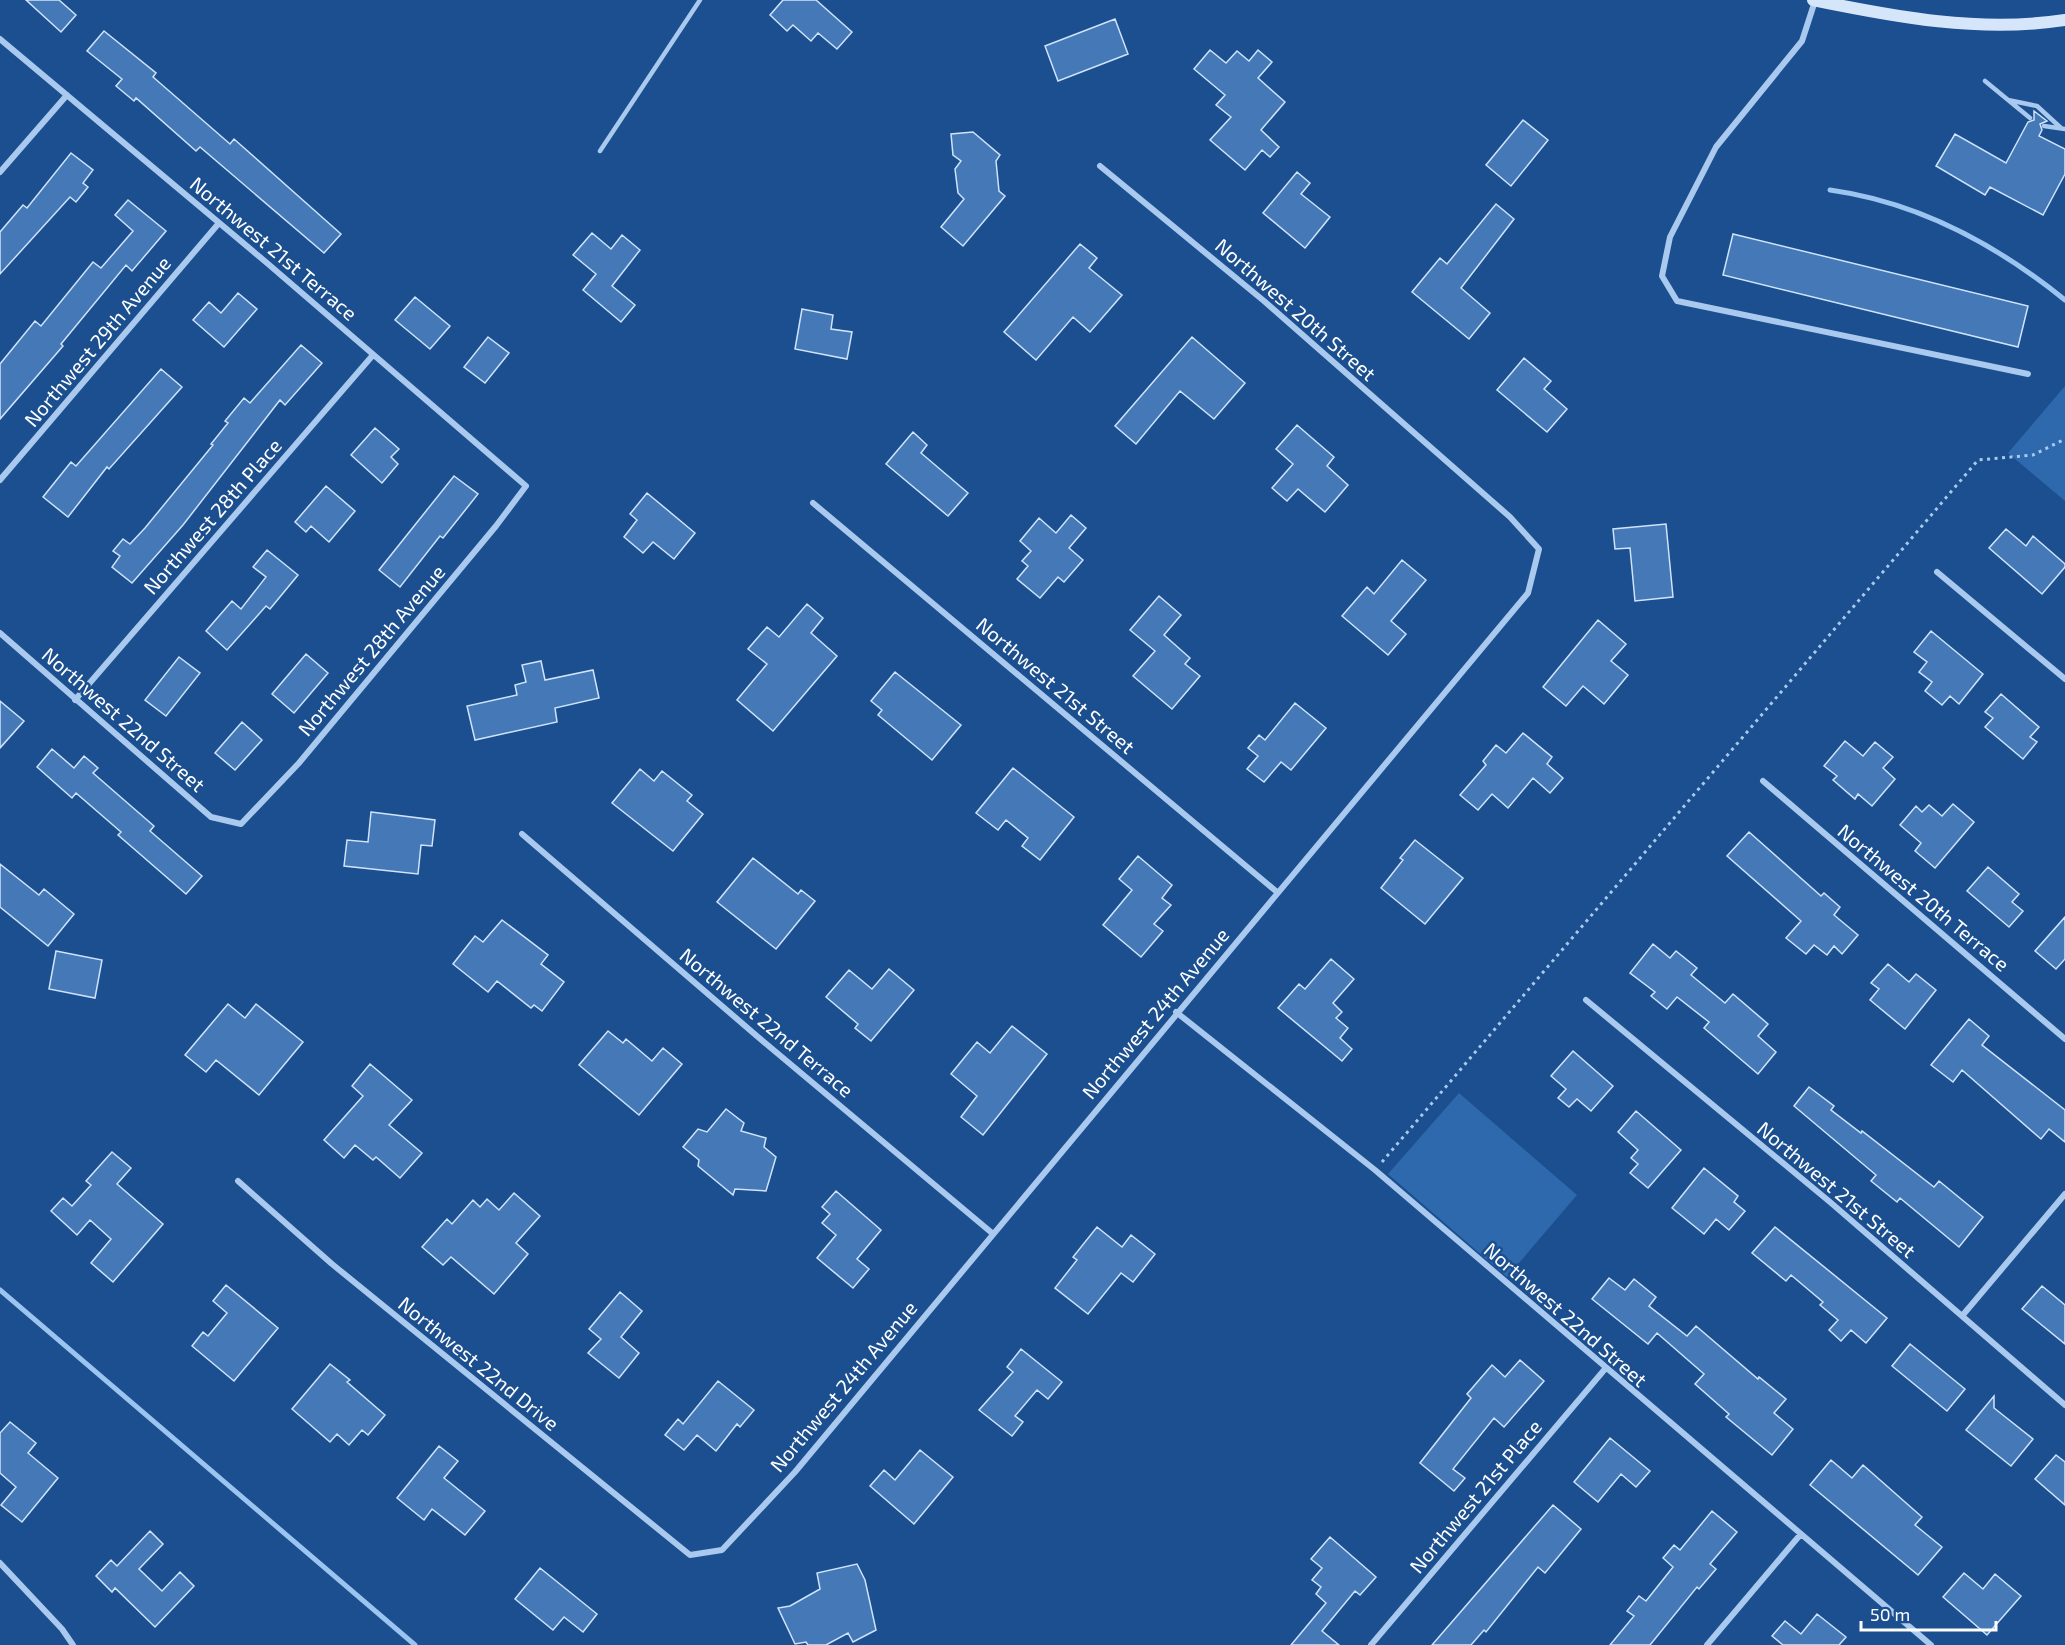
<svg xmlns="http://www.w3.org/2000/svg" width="2065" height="1645" font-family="'Exo 2',sans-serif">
  <rect width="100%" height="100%" fill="#1b4f8f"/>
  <path fill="#2e69ad" d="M2065,386V501L2008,453Z
    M1459,1093L1577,1195L1507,1277L1388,1174Z"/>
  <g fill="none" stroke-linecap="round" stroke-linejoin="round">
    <path stroke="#9cc4f0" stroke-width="5" d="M1830,190C1917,202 1997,245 2065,300
      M0,1290L415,1645"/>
  </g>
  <path fill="#4478b7" stroke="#cfe3fa" stroke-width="1.5" d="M26,0H59L76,15L61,32Z
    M783,0H816L852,32L837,49L818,33L811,41L793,25L787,31L770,15Z
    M1115,19L1128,54L1058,81L1045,46Z
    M104,31L156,73L153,77L230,144L234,139L341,234L324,253L200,147L196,151L136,98L134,101L116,86L122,79L87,51Z
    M1210,50L1226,63L1237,51L1249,61L1258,50L1272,62L1258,78L1285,102L1261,130L1279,147L1270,157L1262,150L1245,170L1210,140L1231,117L1216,105L1225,95L1194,69Z
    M2034,111L2047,121L2040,124L2042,130L2039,136L2065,149V174L2043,215L1990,187L1985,195L1936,166L1955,134L2006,163L2028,122L2034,120Z
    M1523,120L1548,140L1511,186L1486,165Z
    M973,132L1000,155L996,161L999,191L1005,196L963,246L941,227L964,199L958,193L955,169L961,161L953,155L951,134Z
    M71,153L93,170L83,183L88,187L76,202L70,197L0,274V232L23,205L27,208Z
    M1297,172L1310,183L1301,194L1330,217L1305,248L1263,213Z
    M128,200L166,231L132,271L126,265L61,344L63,346L0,419V364L35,321L41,326L93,262L101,268L133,231L115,215Z
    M1496,204L1514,219L1461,288L1490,313L1469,339L1412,292L1440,258L1447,264Z
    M592,233L611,249L622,235L640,250L612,286L635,305L621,322L583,290L596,274L573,255Z
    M1733,234L2028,306L2018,347L1723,275Z
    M1080,244L1097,258L1089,268L1122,295L1090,332L1073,317L1036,360L1004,332Z
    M238,293L257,309L224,347L193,320L209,302L221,313Z
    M415,297L450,326L430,349L395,320Z
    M802,309L833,315L831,329L852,332L847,359L795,349Z
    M488,337L509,353L485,383L464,367Z
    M1192,337L1245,383L1214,419L1180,391L1136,444L1115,426Z
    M301,345L322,363L285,405L280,400L183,525L132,583L112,567L120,556L113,551L123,539L130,544L145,528L213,445L211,444L228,423L225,421L244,398L250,403Z
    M1524,358L1551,381L1544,389L1567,409L1547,432L1497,390Z
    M161,369L182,387L109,469L107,467L68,517L43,497L71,462L76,466Z
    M1297,425L1334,457L1327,466L1348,485L1325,512L1298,489L1287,501L1272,488L1293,464L1276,449Z
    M375,428L399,449L391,457L398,464L382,483L351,455Z
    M913,432L927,445L921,453L968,493L948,516L886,464Z
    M454,476L478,494L443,538L440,536L400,587L379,570Z
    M326,486L355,511L329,542L311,526L306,532L295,522Z
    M647,493L695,533L674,559L653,542L643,553L624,537L637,520L630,514Z
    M1071,515L1086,528L1069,548L1083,560L1064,582L1058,577L1040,598L1017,579L1028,566L1022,561L1031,551L1020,541L1039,518L1056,533Z
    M1666,524L1673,597L1635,601L1630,548L1615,549L1613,529Z
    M2006,529L2026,546L2033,536L2065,564V567L2042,594L1989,548Z
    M267,550L298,575L270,609L266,606L227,650L206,631L232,601L241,609L266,577L253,567Z
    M1402,560L1426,580L1391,621L1406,634L1388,655L1342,616L1367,587L1374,594Z
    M1159,596L1181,615L1164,635L1190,658L1185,664L1200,676L1172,709L1133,676L1155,651L1130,630Z
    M807,604L823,618L811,633L837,656L773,731L737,700L767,664L748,649L767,627L779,637Z
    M1598,620L1626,644L1611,661L1628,675L1604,704L1583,686L1566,706L1543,687Z
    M1931,631L1983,674L1959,704L1950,696L1942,705L1925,691L1932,682L1919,672L1927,662L1914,652Z
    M306,654L328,673L294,713L272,694Z
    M179,657L200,673L166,716L145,700Z
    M541,661L545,680L593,670L599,698L555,708L557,722L475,740L467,706L517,695L515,685L526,682L522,665Z
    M895,672L961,725L932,760L878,715L882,710L871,701Z
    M2001,694L2039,727L2030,737L2037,742L2023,759L1985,727L1993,718L1985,712Z
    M0,701L24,721L0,748Z
    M1295,703L1326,728L1291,770L1281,762L1264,782L1247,769L1258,756L1248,748L1259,735L1265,740Z
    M242,722L262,740L235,770L215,753Z
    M1523,733L1552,757L1547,764L1563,778L1550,793L1533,778L1508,808L1492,794L1478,810L1460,795L1486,765L1483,761L1496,745L1506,753Z
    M1845,741L1863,756L1875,742L1893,757L1883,768L1895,779L1872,806L1858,794L1855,799L1833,780L1837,776L1824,766Z
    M52,749L74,768L84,756L98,768L93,773L154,826L150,831L202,876L186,894L118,835L121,832L76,793L72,798L37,767Z
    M1013,768L1074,817L1040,860L1022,846L1028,838L1006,820L998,830L976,813Z
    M640,769L654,781L662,771L692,795L687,801L703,814L673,851L612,803Z
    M1953,804L1974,822L1935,868L1915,851L1921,843L1900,825L1916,806L1922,812L1929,805L1942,816Z
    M371,812L435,820L432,846L421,845L418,874L344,866L347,840L368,842Z
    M1749,832L1821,896L1824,893L1840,907L1834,915L1858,935L1842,954L1834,946L1827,955L1814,945L1806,954L1786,938L1801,921L1727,856Z
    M1415,840L1463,878L1425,924L1381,888L1403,860L1400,858Z
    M1138,856L1172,885L1162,898L1171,905L1154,924L1163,931L1141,957L1103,925L1132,890L1119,879Z
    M753,858L798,894L801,890L815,901L776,949L717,902Z
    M0,864L39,895L44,889L74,914L48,946L0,907Z
    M1988,867L2019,894L2012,902L2023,911L2009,927L1967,891Z
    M2065,917V959L2056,969L2035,951Z
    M502,920L548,955L541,964L564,982L542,1011L534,1005L531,1008L497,981L488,992L453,964L475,936L483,942Z
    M1653,944L1670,958L1676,951L1697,968L1691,975L1725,1003L1733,994L1768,1024L1758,1036L1776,1052L1758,1074L1704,1028L1709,1022L1677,997L1667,1009L1651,996L1655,992L1630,973Z
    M56,951L102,960L95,998L49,989Z
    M1331,959L1354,979L1333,1003L1342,1012L1336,1018L1348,1028L1340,1038L1352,1049L1342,1061L1278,1008L1299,984L1305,989Z
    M1888,964L1909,982L1916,974L1936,990L1905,1029L1870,1000L1879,989L1871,983Z
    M889,969L914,990L871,1041L855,1028L858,1024L826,997L849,970L872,989Z
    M228,1004L245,1018L256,1004L303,1042L259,1095L216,1060L206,1072L185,1055Z
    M1969,1019L1989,1036L1982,1045L2065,1110V1142L2049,1129L2041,1139L1962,1070L1953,1082L1931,1065Z
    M1012,1026L1047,1054L983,1135L961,1117L977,1096L951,1074L977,1042L990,1053Z
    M608,1031L623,1043L626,1039L652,1061L663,1048L682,1064L639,1115L579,1065Z
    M1573,1051L1613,1086L1591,1111L1577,1099L1569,1107L1558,1098L1566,1089L1551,1076Z
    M370,1064L412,1100L389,1125L422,1153L400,1178L376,1157L373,1160L355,1145L344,1158L324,1140L363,1096L352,1086Z
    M1809,1087L1834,1106L1831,1110L1861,1133L1862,1131L1934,1187L1939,1181L1983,1217L1959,1247L1900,1198L1897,1202L1871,1181L1876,1175L1794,1106Z
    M726,1109L744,1123L741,1131L766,1138L764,1147L776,1157L766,1191L735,1189L733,1195L698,1166L699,1160L683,1147L698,1129L707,1132Z
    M1636,1111L1681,1150L1648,1188L1630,1173L1638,1164L1631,1158L1638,1150L1618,1132Z
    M112,1152L131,1168L117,1184L163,1224L113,1282L91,1263L111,1239L90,1220L77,1235L51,1211L63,1198L72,1206L91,1185L86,1181Z
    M1704,1168L1738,1196L1734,1202L1745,1211L1729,1230L1716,1219L1704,1234L1672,1208Z
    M836,1191L881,1230L857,1259L869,1269L853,1288L817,1258L836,1235L822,1223L830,1214L822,1207Z
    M514,1193L540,1216L516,1243L528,1254L494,1294L451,1257L443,1265L422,1247L447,1219L452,1224L473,1200L480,1207L487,1199L499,1210Z
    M1097,1227L1122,1247L1131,1235L1155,1254L1133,1282L1121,1273L1088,1314L1055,1288L1077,1260L1073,1257Z
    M1775,1227L1887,1318L1866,1343L1851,1330L1841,1341L1829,1330L1838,1320L1820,1305L1823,1302L1791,1275L1786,1281L1752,1253Z
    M1609,1278L1625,1290L1634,1279L1656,1297L1649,1306L1687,1336L1696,1326L1758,1379L1759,1377L1786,1399L1774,1413L1793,1429L1772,1455L1726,1417L1729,1414L1695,1384L1704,1374L1657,1333L1648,1344L1592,1299Z
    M226,1285L278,1328L234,1381L192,1346L203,1332L208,1336L227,1313L213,1301Z
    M2042,1286L2065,1305V1344L2022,1309Z
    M620,1292L642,1311L621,1337L639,1353L619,1378L588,1353L601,1339L589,1329Z
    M1910,1344L1965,1389L1947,1411L1892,1366Z
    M1021,1349L1062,1382L1048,1399L1037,1390L1015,1416L1023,1422L1012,1436L979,1410L1013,1372L1007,1367Z
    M1520,1360L1544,1381L1504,1427L1494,1418L1453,1469L1465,1478L1454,1491L1420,1463L1471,1398L1467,1394L1492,1365L1505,1377Z
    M330,1364L350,1380L347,1382L385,1415L368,1435L362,1430L349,1445L337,1434L330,1442L292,1409Z
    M718,1381L754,1410L740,1427L737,1424L716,1451L697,1435L684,1450L665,1435L678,1419L683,1424Z
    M1994,1396V1408L2033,1439L2011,1466L1966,1430Z
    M10,1422L36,1443L28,1453L58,1478L22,1522L1,1505L16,1487L0,1473V1433Z
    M1610,1438L1650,1471L1636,1487L1621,1474L1598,1502L1574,1482Z
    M439,1446L458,1461L444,1478L485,1511L465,1535L432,1509L424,1520L397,1498Z
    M920,1450L953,1477L914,1524L870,1486L884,1470L895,1480Z
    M2056,1455L2065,1462V1505L2035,1479Z
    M1831,1460L1852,1478L1863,1465L1922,1517L1915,1525L1942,1547L1918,1575L1810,1485Z
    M1553,1505L1581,1529L1545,1573L1538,1567L1486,1632L1484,1630L1471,1645H1432Z
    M1712,1511L1737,1532L1710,1564L1716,1569L1699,1589L1697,1587L1650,1645H1610L1634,1616L1627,1611L1639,1596L1646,1601L1673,1567L1663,1558L1674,1545L1680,1550Z
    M150,1531L163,1544L139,1569L162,1591L180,1572L194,1586L155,1627L115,1588L112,1592L96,1576L111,1560L117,1566Z
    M1330,1537L1376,1577L1360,1595L1355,1591L1322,1631L1339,1645H1291L1326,1603L1316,1594L1321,1587L1312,1580L1322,1568L1311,1559Z
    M857,1564L865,1580L876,1630L853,1642L848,1633L826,1645H808L806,1642L795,1644L778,1608L790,1606L820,1589L817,1573Z
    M540,1568L597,1614L583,1632L564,1617L553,1630L515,1599Z
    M1964,1573L1983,1589L1995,1574L2021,1596L1987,1635L1943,1597Z
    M1817,1614L1846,1637L1839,1645H1783L1772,1636L1785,1621L1801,1634Z"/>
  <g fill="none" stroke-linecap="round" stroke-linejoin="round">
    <path stroke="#a9c9ee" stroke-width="3" stroke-dasharray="3 4.5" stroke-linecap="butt" d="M1382,1162L1978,460L2033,455L2065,439"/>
    <path stroke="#a9c9ee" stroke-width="4.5" d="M1985,81L2030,118
      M2008,100L2037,106L2061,128
      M2044,126L2065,129
      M600,151L700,0"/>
    <path stroke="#a9c9ee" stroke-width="6" d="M1815,1L1802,41L1716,147L1670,237L1662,276L1677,301L2028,374
      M0,39L267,263L526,486L496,526L299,763L241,824L211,817L0,633
      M0,172L67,95
      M0,480L219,223
      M813,503L1277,892
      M1937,572L2065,679
      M75,700L373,355
      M1763,781L2065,1039
      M522,834L758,1037L992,1233
      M1586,1000L1830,1202L2065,1405
      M1176,1012L1375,1170L1931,1645
      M238,1181L332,1264L690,1555L722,1550L795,1472L1528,593L1539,549L1510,517L1264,301L1100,166
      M1962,1316L2065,1194
      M0,1563L62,1629L73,1645
      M1371,1645L1605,1369
      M1707,1645L1800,1535"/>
    <path stroke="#d6e6fa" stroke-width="12" d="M1813,0C1896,17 1980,33 2065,20"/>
  </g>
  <g text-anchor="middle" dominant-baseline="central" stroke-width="5" stroke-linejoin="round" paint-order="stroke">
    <g font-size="20" fill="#fff" stroke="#1b4f8f">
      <text transform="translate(274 248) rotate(40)">Northwest 21st Terrace</text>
      <text transform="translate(1296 309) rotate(41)">Northwest 20th Street</text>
      <text transform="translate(97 341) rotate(-50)">Northwest 29th Avenue</text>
      <text transform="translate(212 516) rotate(-49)">Northwest 28th Place</text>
      <text transform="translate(371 650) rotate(-50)">Northwest 28th Avenue</text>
      <text transform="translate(1056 685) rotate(40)">Northwest 21st Street</text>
      <text transform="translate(124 719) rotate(41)">Northwest 22nd Street</text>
      <text transform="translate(1924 897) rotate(40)">Northwest 20th Terrace</text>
      <text transform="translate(1155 1013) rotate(-50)">Northwest 24th Avenue</text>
      <text transform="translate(767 1022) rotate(40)">Northwest 22nd Terrace</text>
      <text transform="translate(1837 1189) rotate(40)">Northwest 21st Street</text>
      <text transform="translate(1566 1314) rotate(41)">Northwest 22nd Street</text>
      <text transform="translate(479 1363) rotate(39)">Northwest 22nd Drive</text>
      <text transform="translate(843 1386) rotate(-50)">Northwest 24th Avenue</text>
      <text transform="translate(1475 1496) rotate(-50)">Northwest 21st Place</text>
    </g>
  </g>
  <path d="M1861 1621v9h135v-9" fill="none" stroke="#ffffff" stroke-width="3"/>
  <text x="1870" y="1621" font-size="18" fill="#ffffff" stroke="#1b4f8f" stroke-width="4.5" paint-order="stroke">50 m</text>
</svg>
